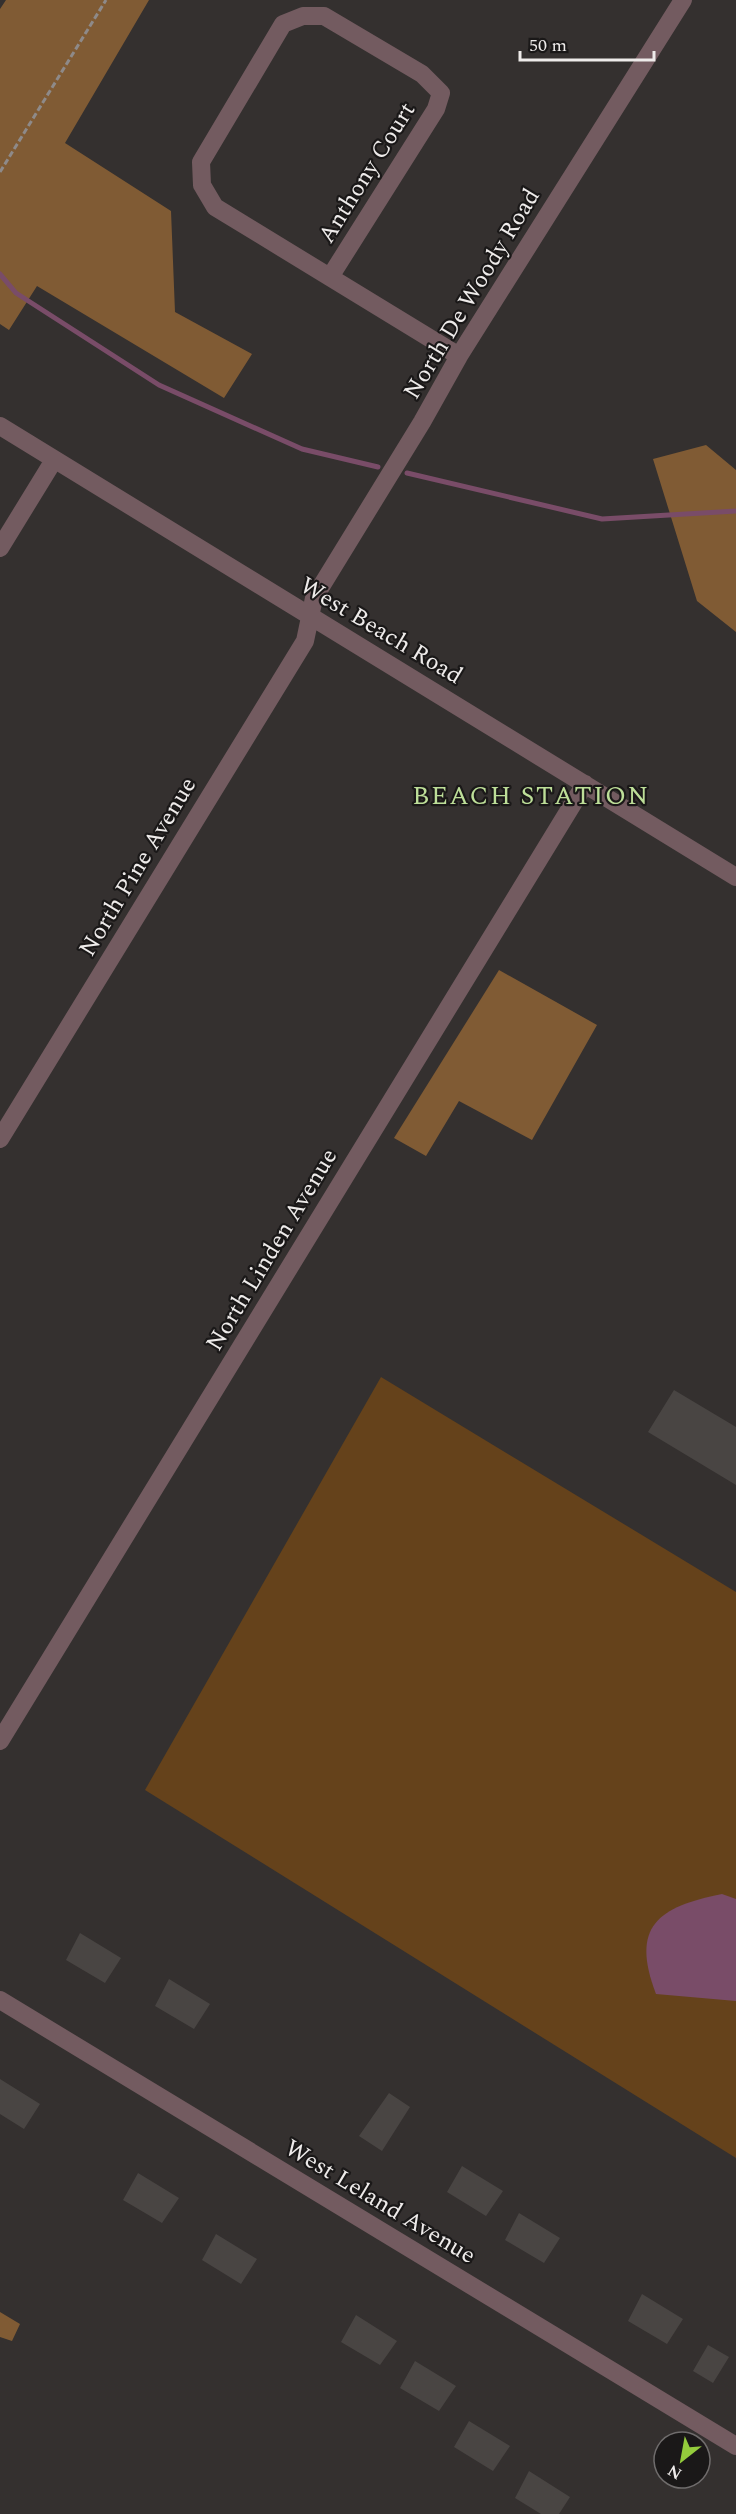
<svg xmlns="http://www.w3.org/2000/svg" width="736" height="2514" font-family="Spectral,serif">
  <rect width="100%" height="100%" fill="#34302f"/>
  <path fill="#65421b" d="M381,1377L736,1592V2158L145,1790Z"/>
  <path fill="#805b34" d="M6,0H149L65,143L171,211L175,312L252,354L224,398L37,286L9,330L0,324V9Z
    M706,445L736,470V632L697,601L653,459Z
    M499,970L597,1025L532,1140L459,1101L426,1156L394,1138Z
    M0,2312L20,2324L12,2341L0,2337Z"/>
  <path fill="#794c68" d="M722,1894L736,1899V2001L656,1994C630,1926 658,1907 722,1894Z"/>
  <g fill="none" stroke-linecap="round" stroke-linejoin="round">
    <path stroke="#794c68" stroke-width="5" d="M0,274L16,293L159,385L302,449L378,467
      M407,473L602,519L736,511"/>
  </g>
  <path fill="#494543" d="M674,1390L736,1427V1485L648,1432Z
    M80,1933L121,1958L105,1983L66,1960Z
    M169,1979L210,2004L194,2029L155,2006Z
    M0,2079L40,2104L24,2129L0,2114Z
    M389,2093L410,2107L382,2151L359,2136Z
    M462,2166L503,2191L486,2216L447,2192Z
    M138,2173L179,2198L162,2223L123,2200Z
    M519,2213L560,2238L544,2263L505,2240Z
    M216,2234L257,2259L241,2284L202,2260Z
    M642,2294L683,2319L667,2344L628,2321Z
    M356,2315L397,2341L380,2365L341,2342Z
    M708,2345L729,2357L713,2383L693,2371Z
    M415,2361L456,2386L439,2411L400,2388Z
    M469,2421L510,2446L493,2471L454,2447Z
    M529,2471L570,2497L559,2514H541L515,2498Z"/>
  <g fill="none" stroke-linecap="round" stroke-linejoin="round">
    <path stroke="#8e8a89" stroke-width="3" stroke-dasharray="6 3" stroke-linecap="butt" d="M0,172L106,0"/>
    <path stroke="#735b60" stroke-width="18" d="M330,277L436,109L441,93L422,74L324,16H303L283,24L201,162L202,185L215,207L459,356
      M0,426L736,877
      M0,548L54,460
      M0,1139L305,641L314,598L422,422L459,356L683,0
      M0,1741L585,784
      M0,2000L736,2446"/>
  </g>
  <g text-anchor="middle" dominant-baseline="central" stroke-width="4.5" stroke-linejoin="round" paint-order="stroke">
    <g font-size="24" fill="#eeebea" stroke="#1a1818">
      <text transform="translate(367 173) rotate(-58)">Anthony Court</text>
      <text transform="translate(472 294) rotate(-59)">North De Woody Road</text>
      <text transform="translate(381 631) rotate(31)">West Beach Road</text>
      <text transform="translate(138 867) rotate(-59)">North Pine Avenue</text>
      <text transform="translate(272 1250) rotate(-59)">North Linden Avenue</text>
      <text transform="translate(380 2202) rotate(31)">West Leland Avenue</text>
    </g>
    <g font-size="26" letter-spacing="1.5" fill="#bdde98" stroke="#1a1818">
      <text x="531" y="796">BEACH STATION</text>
    </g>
  </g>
  <g transform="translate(682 2460) rotate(211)"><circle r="28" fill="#1a1818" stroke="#6f6c6c" stroke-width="1.5"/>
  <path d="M0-4.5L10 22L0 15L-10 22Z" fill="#94cc3c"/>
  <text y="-9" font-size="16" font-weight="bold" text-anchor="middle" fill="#eeebea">N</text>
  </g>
  <path d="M520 51v9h134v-9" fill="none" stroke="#eeebea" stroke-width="3"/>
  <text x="529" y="51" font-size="18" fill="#eeebea" stroke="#1a1818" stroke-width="4.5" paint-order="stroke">50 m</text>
</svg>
